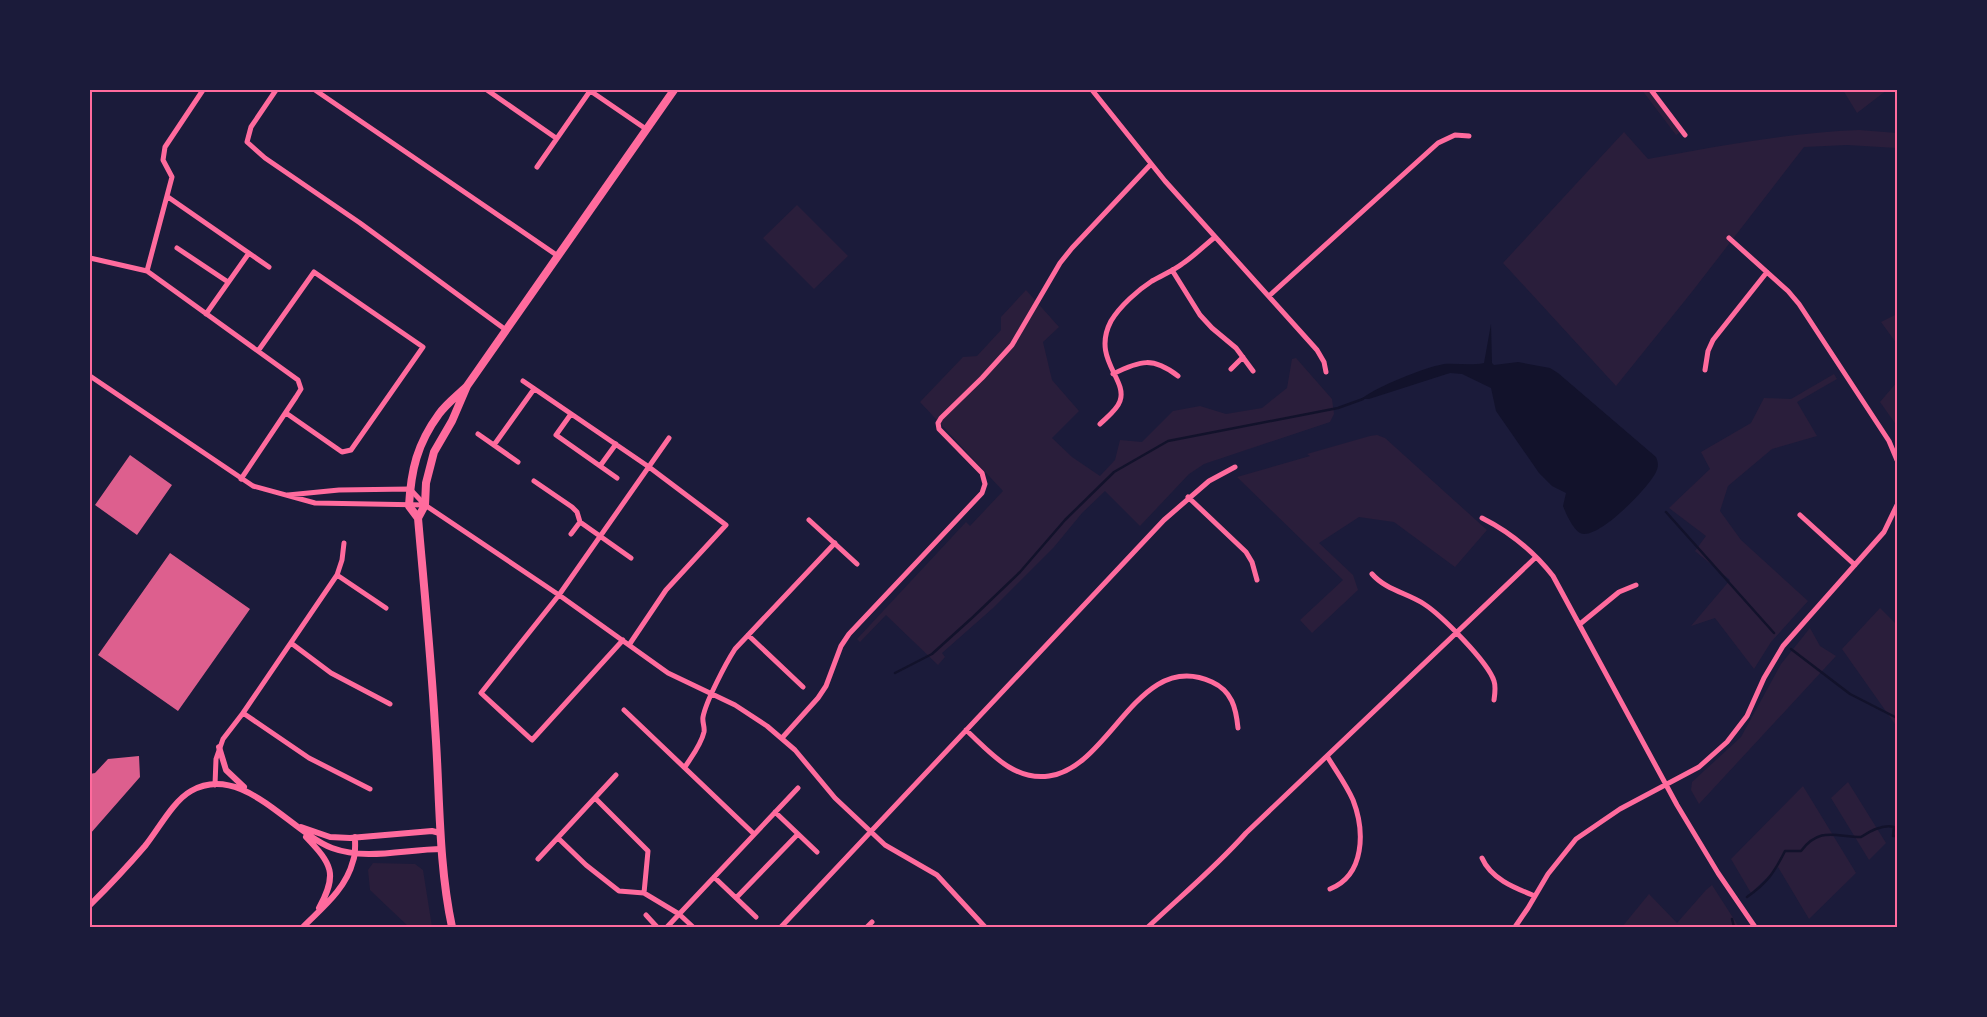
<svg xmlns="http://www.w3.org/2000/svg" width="1987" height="1017" font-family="'Public Sans',sans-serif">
  <rect width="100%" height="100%" fill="#1b1b3a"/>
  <path fill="#2a1e3b" d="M1642,90H1653L1684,130L1676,135Z
    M1843,90H1887L1857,113Z
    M1859,130L1897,133V148L1847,145L1804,147L1691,293L1616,386L1503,263L1624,132L1648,159C1719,146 1787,133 1859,130Z
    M797,205L848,256L814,289L763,238Z
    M1026,290L1059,327L1043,342L1052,380L1079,411L1052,438L1072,457L1100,476L1115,460L1120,440L1142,442L1173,411L1200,406L1226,414L1262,408L1287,388L1292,359L1296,358L1332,399L1334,414L1330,422L1204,464L1189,474L1140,526L1105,491L1082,513L1054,547L993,608L942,653L945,657L938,665L886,615L860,642L857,639L966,522L970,526L1003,491L920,402L963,357L977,356L1001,330V317Z
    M1897,314V344L1881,322Z
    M1834,374L1837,379L1797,402L1817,436L1772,449L1728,486L1720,511L1741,540L1808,601L1771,642L1754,669L1715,618L1691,626L1730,580L1695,551L1706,536L1669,508L1710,469L1701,452L1751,423L1764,398L1791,399Z
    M1897,382V426L1880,402Z
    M1377,435L1385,438L1487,530L1455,567L1394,522L1359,517L1319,543L1353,575L1358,590L1312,633L1300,620L1343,580L1237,477L1310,456L1307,454L1370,436Z
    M1880,608L1897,625V727L1842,649Z
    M1810,628L1820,646L1836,656L1699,804L1691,790L1692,782L1741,737L1781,664Z
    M1848,782L1886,843L1869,860L1831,798Z
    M1803,786L1856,873L1809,919L1778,867L1751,893L1731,859Z
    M373,863L415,864L423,870L432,927H409L370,890L368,870Z
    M1712,885L1739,927H1622L1649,894L1677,923L1706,890Z"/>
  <path fill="#12122b" d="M1491,324L1492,363L1494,365L1518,362L1550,368L1558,373L1656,457C1658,462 1659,466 1656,472C1650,486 1597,542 1580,533C1573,529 1566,514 1563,506L1566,493L1552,486L1539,473L1496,411L1491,388L1462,374L1450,373L1369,399H1361C1378,386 1423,368 1444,364C1457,363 1471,366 1484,363Z"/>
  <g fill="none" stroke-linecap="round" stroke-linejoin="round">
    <path stroke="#12122b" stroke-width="2.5" d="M1666,512L1774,633
      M1791,649L1850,694L1897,718
      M895,673L932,654L973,617L1020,572L1065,520L1114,472L1168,441L1338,408L1363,399
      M1747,897C1767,883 1774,873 1785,851H1801C1820,826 1836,837 1861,837C1870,831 1883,824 1894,827L1893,836H1897
      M1732,919L1734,927"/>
  </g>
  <path fill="#dd5f8e" d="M130,455L172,485L137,535L95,505Z
    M170,553L250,609L178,711L98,655Z
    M139,756L140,777L90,834V774L95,773L108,759Z"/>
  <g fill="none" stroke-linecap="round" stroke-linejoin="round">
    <path stroke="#ff6b9d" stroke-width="5" d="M276,90L251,127L247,142L265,158L360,223L506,330
      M315,90L558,256
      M487,90L556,138
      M589,90L646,129
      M1092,90L1165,181L1317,350L1324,362L1326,372
      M1651,90L1685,135
      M537,167L590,91
      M168,197L269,267
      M1729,238L1788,291L1799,304L1889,441L1897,460
      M177,248L228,282
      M90,258L147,271L298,380L301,389L296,397L241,479
      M1172,270L1200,315L1212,328L1236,348L1253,371
      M147,271L172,177L163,160L165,147L203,90
      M1269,296L1438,143L1455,135L1469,136
      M206,314L249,253
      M258,351L314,272L423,347L351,450L342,452L286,413
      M1231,369L1243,357
      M1705,370L1708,351L1713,340L1767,272
      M1113,374C1141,360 1153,357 1178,376
      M90,376L253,486L315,503L425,505
      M523,381L649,467L726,525L666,590L629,645
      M571,414L556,435L617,478
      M1100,424C1107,417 1117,410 1120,401C1128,379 1091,359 1111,321C1120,306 1138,290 1152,281C1162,275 1173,271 1182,264C1194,256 1204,246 1215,237
      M478,434L518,462
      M494,445L534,389
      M600,466L616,444
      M534,481L572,507L577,512L580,522L631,558
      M288,495L339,490L410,489L425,505L559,595L668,673L735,705L767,726L795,750L835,798L885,845L937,875L985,927
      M1188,497L1246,552L1252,562L1257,580
      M1800,515L1855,565
      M1482,518C1510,532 1534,552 1553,576L1677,805L1718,873L1755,927
      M809,520L857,564
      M571,534L580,522
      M1372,574C1386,590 1407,593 1424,604C1441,615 1488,662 1494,681C1496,687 1495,693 1494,700
      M337,575L386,608
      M1580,624L1619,592L1636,585
      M748,635L803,687
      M623,640L532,740L481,693L559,595L669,438
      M291,643L331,673L390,704
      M624,710L754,834
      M243,713L309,758L370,789
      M966,730C990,752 1013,781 1049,776C1111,768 1138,648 1212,682C1232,691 1236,708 1238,728
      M782,738L818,698L826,686L841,646L849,634L982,493L985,484L982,473L939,429L938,423L941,418L982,378L1012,345L1060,263L1072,248L1151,164
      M1327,756C1336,771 1346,784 1353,800C1365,831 1365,875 1330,889
      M685,767C692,756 701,745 704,732C705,727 702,722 703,717C706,701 726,663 735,649L835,543
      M215,785L216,759L223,739L243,713L337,575L342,560L344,543
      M595,798L648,851L644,893
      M775,812L817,852
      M558,838L586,865L619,891L644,893L679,914L693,927
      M1482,858C1491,879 1515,888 1535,896
      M538,859L616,775
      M714,877L756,917
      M736,898L798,834
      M646,915L657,927
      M667,927L798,788
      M781,927L1164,520L1209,481L1235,467
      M867,927L872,922
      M1148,927C1181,896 1216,867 1246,833L1536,557
      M1515,927L1528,908L1548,874L1576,839L1620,809L1699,767L1727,742L1747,716L1764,678L1783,646L1884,532L1897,505"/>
    <path stroke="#ff6b9d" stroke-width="6" d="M219,747L226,770L244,787
      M301,827L330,837L350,838L432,831L440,833
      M306,837C332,864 338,874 319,908
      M90,905C109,886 127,867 145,846C158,830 173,801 191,791C242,762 289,831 332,848C367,861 406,849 442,849
      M303,927C322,908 346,889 353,861C356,854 355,845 355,837"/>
    <path stroke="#ff6b9d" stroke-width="8" d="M418,518L425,505L426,483L434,452L452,421L467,386L674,90
      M452,927C438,861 440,793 435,726C431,657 424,587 418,518L409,506C411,470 417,444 439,414C446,404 458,395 467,386"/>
  </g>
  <rect width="1987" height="1017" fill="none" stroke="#1b1b3a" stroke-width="182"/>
  <rect x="91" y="91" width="1805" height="835" fill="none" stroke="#ff6b9d" stroke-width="2"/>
</svg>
